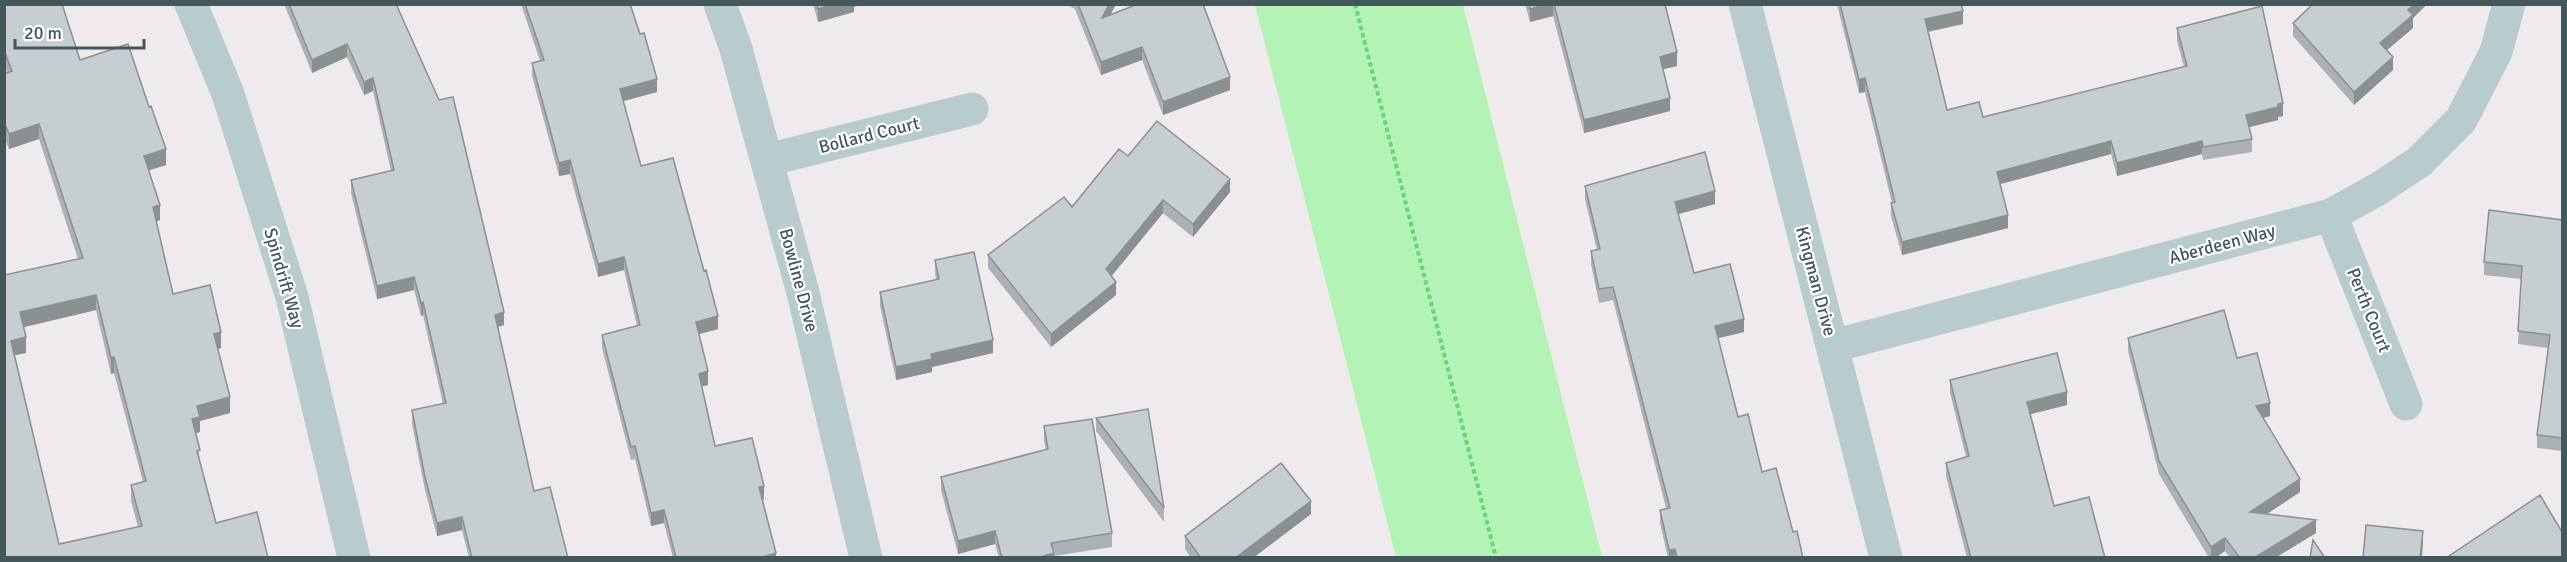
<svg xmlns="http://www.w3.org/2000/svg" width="2567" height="562" font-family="Signika,sans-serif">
  <rect width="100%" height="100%" fill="#efebed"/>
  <path fill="#b3f3b5" d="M1255,5H1463L1602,557H1396Z"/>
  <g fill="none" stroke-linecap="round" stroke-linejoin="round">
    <path stroke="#68d577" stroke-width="4" stroke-dasharray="4.5 3" stroke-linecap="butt" d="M1355,4L1496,558"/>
    <path stroke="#b8cbcd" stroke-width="33" d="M191,4L228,94L292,297L354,558
      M720,4L736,49L802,289L866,558
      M1745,4L1886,558
      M767,160L972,109
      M2331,215L2406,404
      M1833,346L2331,215L2378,189L2419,162L2461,120L2496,52L2509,4"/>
  </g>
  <path fill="#abb1b5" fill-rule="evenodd" d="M4,4L80,60L166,165L149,170L160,220L156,221L173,294L221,348L217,349L230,413L200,421V432L196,433L200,461L216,523L268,558H4V275L78,259L39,139L9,149L4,137V74L7,73L4,65ZM96,310L111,374L114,373L143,482L131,485V501L138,527L59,544L15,355L26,353L24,327Z
    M284,4H396L504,325L498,327L534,491L568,558H469L462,530L437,536L425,490L412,424V410L443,404L423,315L421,316L414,290L377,299L351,193V180L391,171L373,91L364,95L347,57L312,73Z
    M521,4H630L657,92L623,101L641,166L718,329L699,334L708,385L702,386L715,446L764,499L763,500L776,558H673L664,523L651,526L635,459L631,460L602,348V335L637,326L624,270L598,277L570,174L559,176L532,76V63L540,61Z
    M813,4H862L854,7V12L818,22Z
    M1066,4H1116L1110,15L1230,90L1163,115L1142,60L1101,75L1075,9Z
    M1525,4H1665L1677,66L1663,69L1670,111L1584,133L1553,16L1530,22Z
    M1837,4H1961L1963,24L1928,32L1947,110L1983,117L2184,67L2177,41V28L2283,116L2278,117V120L2249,127L2252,139V152L2203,160L2202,154L2117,176L2111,154L2000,184L2008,228L1902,255L1891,216V203H1892L1865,92L1859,93Z
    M2313,4H2427L2413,18V28L2387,50L2393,70L2354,105L2293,36V23Z
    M2562,118V143H2561Z
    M1128,156L1230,192L1193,237L1163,213L1111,276L1116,295L1051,347L988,268V255L1072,207Z
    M1585,186L1715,204L1678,214L1694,273L1744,332L1718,338L1738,417L1762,472L1793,532L1803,558H1668L1660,523V510L1666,508L1613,300L1599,303L1591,264V251L1597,250L1585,199Z
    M2562,220V451L2537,448V435L2548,348L2518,344L2522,279L2484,275V262Z
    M935,260L993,353L932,367V372L896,380L880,306V292L936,280L935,273Z
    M2128,338L2237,358L2270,416L2263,418L2300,492L2267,514L2316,533L2275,558H2230L2225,551L2215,558H2209L2159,474L2128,351Z
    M1950,380L2067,405L2031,414L2054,506L2105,558H1967L1946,476V463L1966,457L1950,393Z
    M1096,418L1164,508V522L1096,431Z
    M1044,426L1112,533V547L1054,556V558H999L995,544L958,554L941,490V477L1046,450L1044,440Z
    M1311,514L1253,558H1191L1185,549V536Z"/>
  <path fill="#8b9093" d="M833,4H862L854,7V12L818,22V9Z
    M1109,4H1116L1102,31V18Z
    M1547,4H1553V16L1530,22V9Z
    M2414,4H2427L2413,18V28L2380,56V43Z
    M1963,11V24L1925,32V19Z
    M347,44V57L312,73V60Z
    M1142,47V60L1101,75V62Z
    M1677,52V66L1660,70V57Z
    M2393,57V70L2354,105V92Z
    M1230,77V90L1163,115V102Z
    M373,78V91L364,95V82Z
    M1865,78V92L1859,93V80Z
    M657,79V92L620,102V89Z
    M1670,98V111L1584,133V120Z
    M2283,103V116L2278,117V120L2246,128V115Z
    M39,124V139L9,149V134Z
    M2111,141V154L1997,185V172Z
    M2202,141V154L2117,176V163Z
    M166,149V165L144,172V156Z
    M570,160V174L559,176V163Z
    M1230,179V192L1193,237V224Z
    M1715,191V204L1675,215V202Z
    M1163,200V213L1106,283V269Z
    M160,205V220L153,223V207Z
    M2008,215V228L1902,255V242Z
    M624,257V270L598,277V264Z
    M414,277V290L377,299V286Z
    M1116,282V295L1051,347V334Z
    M96,295V310L20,328V312Z
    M423,302V315L421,316V303Z
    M504,312V325L495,328V315Z
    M718,316V329L696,335V322Z
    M1744,319V332L1715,339V326Z
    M221,332V348L214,350V334Z
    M26,337V353L11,356V341Z
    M993,340V353L932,367V372L896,380V367L931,354Z
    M114,357V373L111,374V358Z
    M708,371V385L699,387V374Z
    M2067,392V405L2027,415V402Z
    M230,397V413L200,421V432L192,434V419L197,406Z
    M2270,403V416L2256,420V406Z
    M2300,479V492L2250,525V512Z
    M764,486V499L759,500V487Z
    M1311,501V514L1253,558H1235Z
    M664,510V523L651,526V513Z
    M462,517V530L437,536V523Z
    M2316,520V533L2275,558H2254Z
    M995,531V544L958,554V541Z
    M2423,531V544L2422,558H2420Z
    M2225,538V551L2215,558H2211V547Z
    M1675,549V558H1669V550Z
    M776,553V558H760Z
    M1054,553V558H1037Z"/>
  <path fill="#c7ced2" stroke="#8b9093" stroke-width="1.5" fill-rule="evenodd" d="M4,4H62L80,60L128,44L149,107L151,106L166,149L144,156L160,205L153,207L173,294L210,285L221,332L214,334L230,397L197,406L200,417L192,419L200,450L197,451L216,523L257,512L268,558H4V275L83,258L39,124L9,134L4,122V74L12,71L4,50ZM96,295L111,358L114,357L146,481L131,485L142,526L59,544L11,341L26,337L20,312Z
    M289,4H396L439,100L453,97L504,312L495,315L534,491L550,487L568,558H472L462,517L437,523L425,477L412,410L446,403L423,302L421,303L414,277L377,286L351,180L394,170L373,78L364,82L347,44L312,60Z
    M525,4H630L640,34L644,33L657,79L620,89L641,166L673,158L704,271L706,270L718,316L696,322L708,371L699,374L715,446L752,438L764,486L759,487L776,553L760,558H676L664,510L651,513L635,446L631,447L602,335L640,325L624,257L598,264L570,160L559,163L532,63L544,60Z
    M817,4H833L818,9Z
    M1078,4H1109L1102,18L1138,4H1203L1230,77L1163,102L1142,47L1101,62Z
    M1529,4H1547L1530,9Z
    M1554,4H1665L1677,52L1660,57L1670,98L1584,120Z
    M1840,4H1961L1963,11L1925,19L1947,110L1979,102L1983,117L2187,66L2177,28L2262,6L2283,103L2278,104V107L2246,115L2252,139L2203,147L2202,141L2117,163L2111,141L1997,172L2008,215L1902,242L1891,203L1895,202L1865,78L1859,80Z
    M2313,4H2414L2408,10L2413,15L2380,43L2393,57L2354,92L2293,23Z
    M1157,121L1230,179L1193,224L1163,200L1106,269L1116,282L1051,334L988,255L1064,197L1072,207L1119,149L1128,156Z
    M1705,152L1715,191L1675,202L1694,273L1730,264L1744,319L1715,326L1738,417L1748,414L1762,472L1776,468L1793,532L1797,531L1803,558H1677L1675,549L1669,550L1660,510L1670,508L1613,287L1599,289L1591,251L1600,249L1585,186Z
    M2489,210L2562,220V438L2537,435L2550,335L2518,331L2522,266L2484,262Z
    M974,252L993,340L931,354L932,359L896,367L880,292L939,279L935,260Z
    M2224,310L2237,358L2257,353L2270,403L2256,406L2300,479L2250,512L2316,520L2254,558H2240L2225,538L2211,547L2159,461L2128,338Z
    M2057,353L2067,392L2027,402L2054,506L2089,497L2105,558H1971L1946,463L1969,456L1950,380Z
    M1148,409L1164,508L1096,418Z
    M1092,419L1112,533L1051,543L1054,553L1037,558H1002L995,531L958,541L941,477L1048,449L1044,426Z
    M1281,463L1311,501L1235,558H1201L1185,536Z
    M2540,495L2562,532V558H2446Z
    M2366,525L2423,531L2420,558H2363Z
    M2313,540L2325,558H2310Z"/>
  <g text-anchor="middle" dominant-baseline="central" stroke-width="4.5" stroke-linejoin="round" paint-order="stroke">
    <g font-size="18" fill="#42585b" stroke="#fff">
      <text transform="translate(869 135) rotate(-14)">Bollard Court</text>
      <text transform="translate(2222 244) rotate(-15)">Aberdeen Way</text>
      <text transform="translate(284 278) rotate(74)">Spindrift Way</text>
      <text transform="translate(799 280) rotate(75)">Bowline Drive</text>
      <text transform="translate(1816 281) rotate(75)">Kingman Drive</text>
      <text transform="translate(2369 310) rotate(68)">Perth Court</text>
    </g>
  </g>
  <rect width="2567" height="562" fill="none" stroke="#42585b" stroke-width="12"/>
  <path d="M15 39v9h129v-9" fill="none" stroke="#42585b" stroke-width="3"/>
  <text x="24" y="39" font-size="18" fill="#42585b" stroke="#ffffff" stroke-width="4.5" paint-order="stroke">20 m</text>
</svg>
